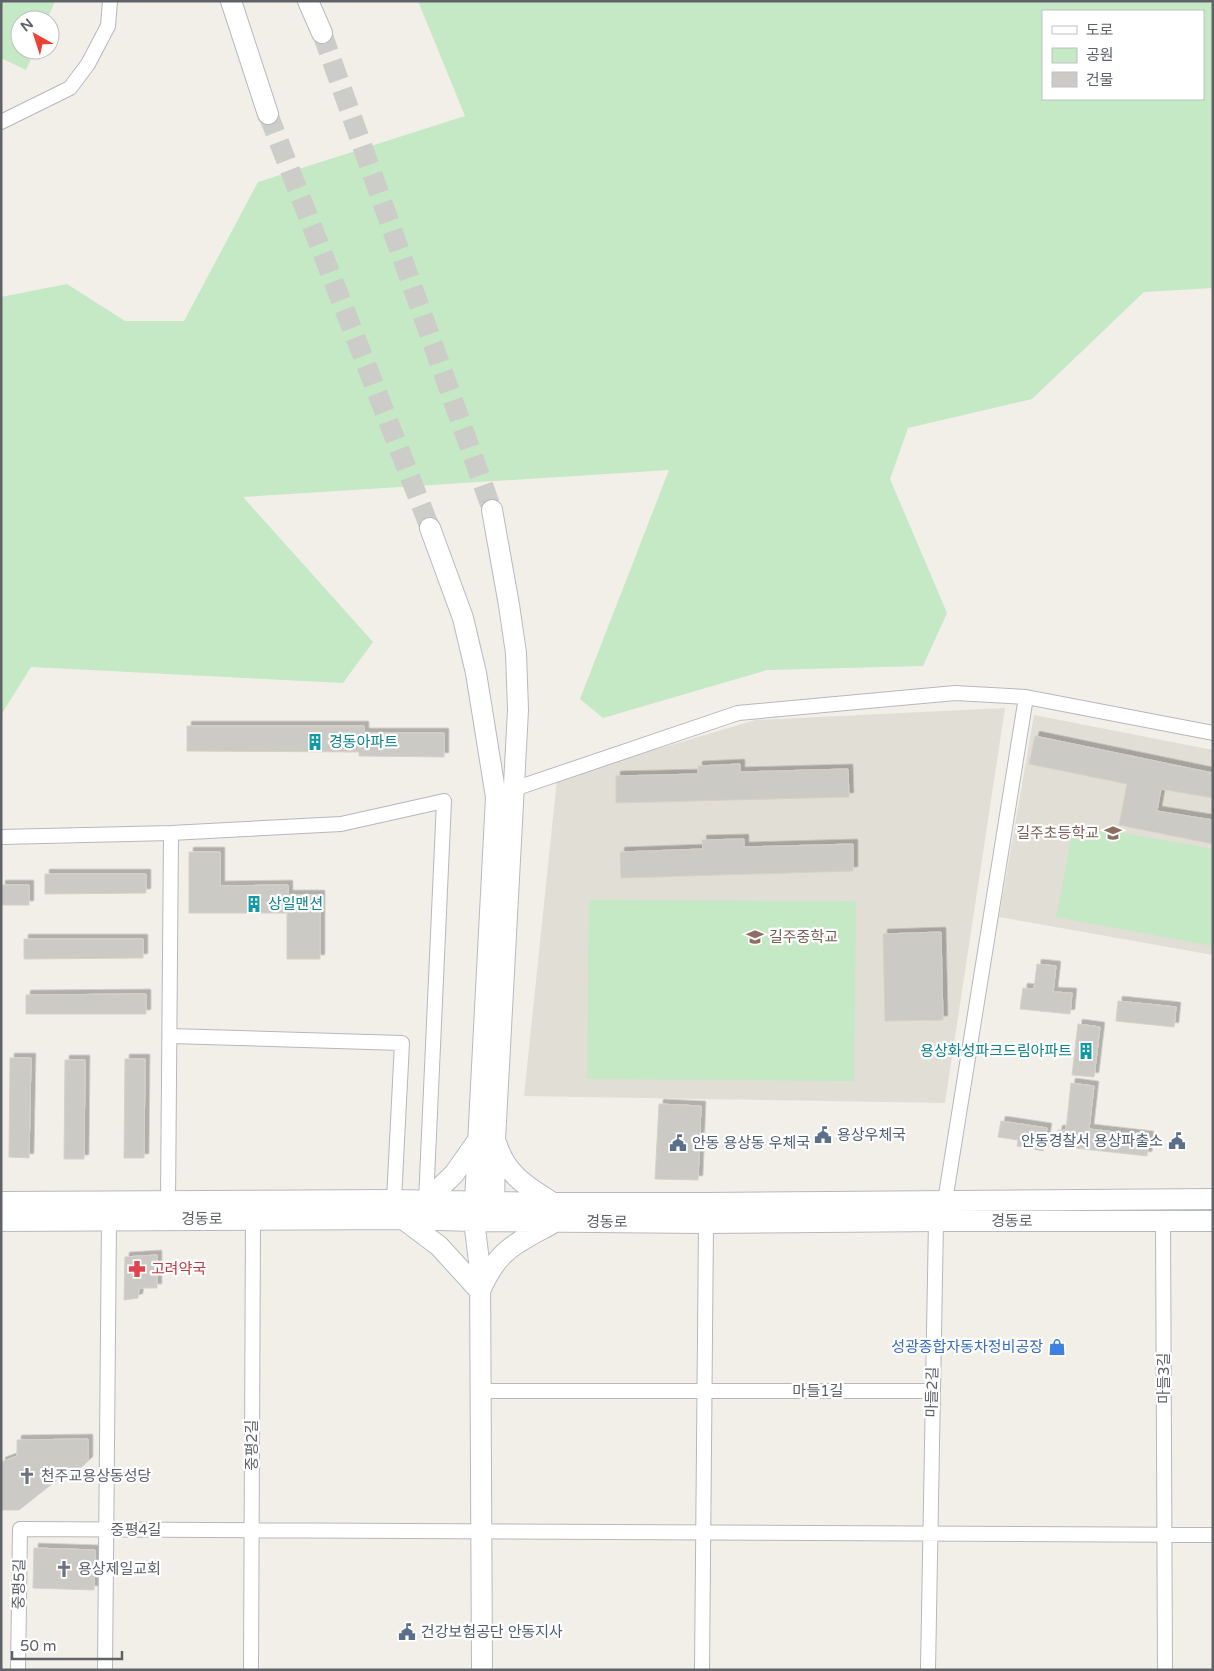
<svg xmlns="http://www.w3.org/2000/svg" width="1214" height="1671" font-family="'Varela Round','Noto Sans KR',sans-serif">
  <defs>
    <filter id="shadow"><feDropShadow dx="4.5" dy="-4.5" stdDeviation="0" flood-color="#0004"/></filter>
  </defs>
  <rect width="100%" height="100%" fill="#f1efe8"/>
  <path fill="#e1ded6" d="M1005,708L945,1103L524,1096L557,779L755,720Z
    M1034,715L1213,750V955L999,917Z"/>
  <path fill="#c5e8c5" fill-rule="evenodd" d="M1,1H55L47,20H20V50H35L26,70L1,58Z
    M418,1H1213V288L1144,292L1032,399L908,428L890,479L947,613L923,666L767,670L603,718L580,699L669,470L243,497L373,642L343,683L31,667L1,715V297L67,284L125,321H184L258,182L465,116ZM1043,11H1203V99H1043Z
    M1074,824L1213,849V946L1056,917Z
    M589,900L856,901L854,1081L587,1079Z"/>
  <path fill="#cccac5" stroke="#d6d1c6" filter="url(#shadow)" d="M187,726H364V733H444V757L359,756V752L187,751Z
    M1035,736L1213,773V798L1161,789L1157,811L1213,820V844L1119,825L1127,784L1029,764Z
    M740,764V772L848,769L849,797L616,803V776L698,774V766Z
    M744,839V847L853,844V871L621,878L620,852L703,849L702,840Z
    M189,852H220V886L288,885V895H320V959H287V913H189Z
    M45,874H146V893L45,894Z
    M1,885H29V905H1Z
    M941,932L943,1020L885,1021L883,934Z
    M24,939H143V958L24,959Z
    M1037,964L1056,966L1053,992L1072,993L1070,1014L1020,1009L1023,988L1034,989Z
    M146,994V1014H26V995Z
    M1118,1001L1176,1007L1174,1027L1116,1021Z
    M1078,1024L1100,1027L1094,1077L1072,1075Z
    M10,1058H31L29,1158L9,1157Z
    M125,1059H145L144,1158H124Z
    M65,1060H85L84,1159H64Z
    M1071,1083L1094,1086L1089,1129L1149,1136L1147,1156L1056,1146L1058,1130H1066Z
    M659,1104L701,1106L698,1180L655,1179Z
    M1001,1121L1047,1128L1043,1151L1017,1146L1018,1140L998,1137Z
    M157,1255V1288H139L138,1298L124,1300L125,1257Z
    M88,1439V1461L78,1470L48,1472L57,1480L19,1510H1V1462L17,1456V1440Z
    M34,1548L95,1550L94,1590L33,1588Z"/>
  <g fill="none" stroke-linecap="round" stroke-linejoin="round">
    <path stroke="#ccccc8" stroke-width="20" stroke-dasharray="20 10" stroke-linecap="butt" d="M322,33L492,510
      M268,114L430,528"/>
    <g stroke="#b5b8bc" stroke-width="16">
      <path id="street" d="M1,122L70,88L88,64L108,26L110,1
        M508,791L738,713L955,693L1026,697
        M1,837L171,833L341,824L444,801L426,1201
        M170,1036L402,1043L394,1200
        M168,1201L171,833
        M945,1201L1026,697L1213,733
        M1163,1221L1165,1670
        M481,1391H932
        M18,1670L20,1529L1213,1535
        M105,1670L109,1219
        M251,1670L253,1219
        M702,1670L706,1223
        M928,1670L936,1221"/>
    </g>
    <g stroke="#b6babf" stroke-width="22">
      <path id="secondary" d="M231,1L268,114
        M308,1L322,33
        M492,510L509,605L516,653L518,710L495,1140L494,1214
        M430,528L463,618L476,673L496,797L474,1221L480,1269L482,1670
        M497,1145C506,1175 528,1187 553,1203
        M426,1201L454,1174L478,1140
        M1,1202L394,1200L553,1203H706L1213,1199
        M403,1219L439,1246L480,1291C498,1249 515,1244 553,1223
        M1,1221L403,1219L474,1221L706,1223L936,1221H1213"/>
    </g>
    <use href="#street" stroke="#fff" stroke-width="14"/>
    <use href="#secondary" stroke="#fff" stroke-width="20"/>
  </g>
  <defs>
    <g id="building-bare" transform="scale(1.35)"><path d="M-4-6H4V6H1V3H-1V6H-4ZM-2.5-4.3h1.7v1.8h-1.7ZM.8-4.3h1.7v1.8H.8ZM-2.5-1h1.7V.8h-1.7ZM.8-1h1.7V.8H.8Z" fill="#0f9aa8" stroke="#fff" stroke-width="2.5" paint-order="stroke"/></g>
    <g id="school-bare" transform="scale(1.35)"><path d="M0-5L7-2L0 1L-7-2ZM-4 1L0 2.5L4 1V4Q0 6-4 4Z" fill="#8d6e63" stroke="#fff" stroke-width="2.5" paint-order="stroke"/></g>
    <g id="civic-bare" transform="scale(1.35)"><path d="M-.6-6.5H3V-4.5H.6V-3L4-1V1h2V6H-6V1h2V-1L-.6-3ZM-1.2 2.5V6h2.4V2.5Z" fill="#5c6f8a" stroke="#fff" stroke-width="2.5" paint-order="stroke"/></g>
    <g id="pharmacy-bare" transform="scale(1.35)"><path d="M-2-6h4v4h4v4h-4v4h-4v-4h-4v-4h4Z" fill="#e0444e" stroke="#fff" stroke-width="2.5" paint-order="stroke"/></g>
    <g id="shop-bare" transform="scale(1.35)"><path d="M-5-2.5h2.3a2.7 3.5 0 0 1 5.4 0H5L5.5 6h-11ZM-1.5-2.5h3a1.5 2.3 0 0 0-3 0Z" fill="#3f7fe0" stroke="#fff" stroke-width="2.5" paint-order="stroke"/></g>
    <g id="church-bare" transform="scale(1.35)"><path d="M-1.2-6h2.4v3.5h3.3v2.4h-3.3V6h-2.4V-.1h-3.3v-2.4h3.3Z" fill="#6b7280" stroke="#fff" stroke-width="2.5" paint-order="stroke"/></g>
  </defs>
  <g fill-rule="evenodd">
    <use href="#building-bare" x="315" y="742"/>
    <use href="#school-bare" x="1113" y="833"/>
    <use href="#building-bare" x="254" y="904"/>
    <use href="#school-bare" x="755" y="937"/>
    <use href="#building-bare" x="1086" y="1051"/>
    <use href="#civic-bare" x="823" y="1135"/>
    <use href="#civic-bare" x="1177" y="1141"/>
    <use href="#civic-bare" x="678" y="1143"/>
    <use href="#pharmacy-bare" x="137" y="1269"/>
    <use href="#shop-bare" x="1057" y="1347"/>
    <use href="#church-bare" x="27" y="1476"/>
    <use href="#church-bare" x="64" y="1569"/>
    <use href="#civic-bare" x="407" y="1632"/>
  </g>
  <g text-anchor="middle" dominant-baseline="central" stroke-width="4.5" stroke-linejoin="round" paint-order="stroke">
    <g font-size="15" fill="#0d838f" stroke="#fff" text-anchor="start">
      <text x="329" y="742">경동아파트</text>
      <text x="268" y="904">상일맨션</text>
      <text x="1072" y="1051" text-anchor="end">용상화성파크드림아파트</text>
    </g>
    <g font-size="15" fill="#785e54" stroke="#fff" text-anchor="end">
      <text x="1099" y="833">길주초등학교</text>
      <text x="769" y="937" text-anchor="start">길주중학교</text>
    </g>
    <g font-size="15" fill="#4e5e75" stroke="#fff" text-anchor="start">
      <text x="837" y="1135">용상우체국</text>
      <text x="1163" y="1141" text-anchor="end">안동경찰서 용상파출소</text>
      <text x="692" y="1143">안동 용상동 우체국</text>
      <text x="421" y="1632">건강보험공단 안동지사</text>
    </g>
    <g font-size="15" fill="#5f6368" stroke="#fff">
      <text x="202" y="1219">경동로</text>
      <text x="1012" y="1221">경동로</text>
      <text x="607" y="1222">경동로</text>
      <text transform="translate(1164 1378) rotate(-90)">마들3길</text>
      <text x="818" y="1391">마들1길</text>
      <text transform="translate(932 1392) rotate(-89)">마들2길</text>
      <text transform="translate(252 1445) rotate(-90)">중평2길</text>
      <text x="136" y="1530">중평4길</text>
      <text transform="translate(19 1584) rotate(-89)">중평5길</text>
    </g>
    <g font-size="15" fill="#be3a42" stroke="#fff" text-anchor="start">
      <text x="151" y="1269">고려약국</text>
    </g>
    <g font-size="15" fill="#366cbe" stroke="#fff" text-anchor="end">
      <text x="1043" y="1347">성광종합자동차정비공장</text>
    </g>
    <g font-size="15" fill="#5b616d" stroke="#fff" text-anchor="start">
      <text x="41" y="1476">천주교용상동성당</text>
      <text x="78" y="1569">용상제일교회</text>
    </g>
  </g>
  <rect width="1214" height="1671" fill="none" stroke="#5f6368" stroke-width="5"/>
  <rect x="1042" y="10" width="162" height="90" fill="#ffffff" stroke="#bfc1c3"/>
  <rect x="1052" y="26" width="25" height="8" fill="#ffffff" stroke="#bfc1c3"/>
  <text x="1086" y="35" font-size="15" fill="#5f6368">도로</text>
  <rect x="1052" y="48" width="25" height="15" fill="#c5e8c5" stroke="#bfc1c3"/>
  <text x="1086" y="60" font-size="15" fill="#5f6368">공원</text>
  <rect x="1052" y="72" width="25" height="15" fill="#cccac5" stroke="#bfc1c3"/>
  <text x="1086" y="85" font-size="15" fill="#5f6368">건물</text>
  <g transform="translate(35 35) rotate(321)"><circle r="24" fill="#ffffff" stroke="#bfc1c3"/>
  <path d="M0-4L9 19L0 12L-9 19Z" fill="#ea4335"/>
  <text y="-8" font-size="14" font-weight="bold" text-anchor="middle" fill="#5f6368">N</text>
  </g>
  <path d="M12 1651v8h110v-8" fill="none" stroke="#5f6368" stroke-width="2.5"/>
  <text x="20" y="1651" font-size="15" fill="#5f6368" stroke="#ffffff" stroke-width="4" paint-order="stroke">50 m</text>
</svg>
